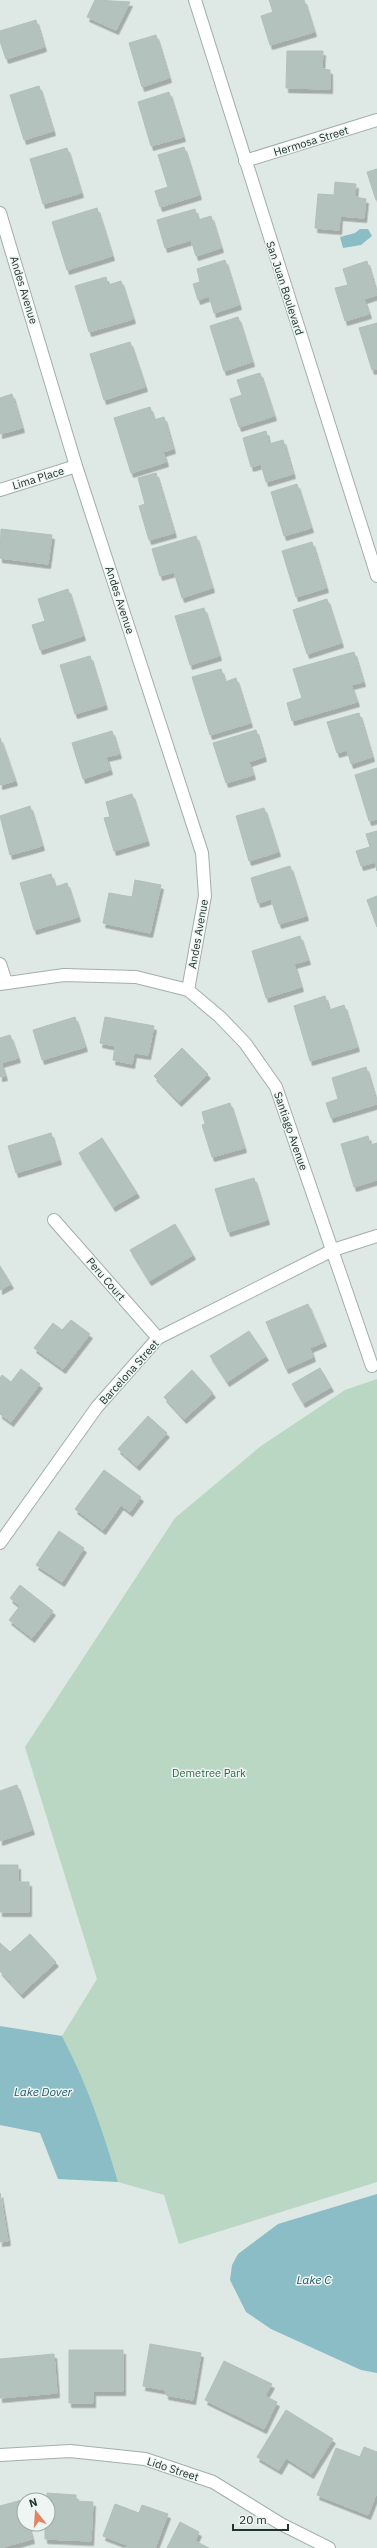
<svg xmlns="http://www.w3.org/2000/svg" width="377" height="2548" font-family="'IBM Plex Sans',sans-serif">
  <defs>
    <filter id="shadow"><feDropShadow dx="2.5" dy="4.5" stdDeviation="0" flood-color="#0004"/></filter>
  </defs>
  <rect width="100%" height="100%" fill="#dee8e4"/>
  <path fill="#b9d7c2" d="M377,1379V2182L179,2244L164,2195L118,2182C103,2131 87,2083 62,2036L97,1979L25,1747L175,1518L261,1446L345,1390Z"/>
  <path fill="#8bbdc7" d="M360,229H368L372,236L361,245L343,248L340,237L355,233Z
    M0,2026L62,2036C87,2083 103,2131 118,2182L58,2179L40,2133L0,2125Z
    M377,2194V2373L361,2370L271,2329L246,2312L230,2280L232,2265L238,2254L278,2224Z"/>
  <path fill="#b4c2bd" stroke="#b1c0ba" filter="url(#shadow)" d="M95,0L130,2L116,30L87,17Z
    M269,0H304L314,32L270,45L261,16L273,12Z
    M36,20L44,47L6,59L0,41V31Z
    M156,35L169,78L142,87L129,43Z
    M287,51H323L322,69L330,70V89L286,88Z
    M39,86L53,131L24,140L10,95Z
    M169,92L183,137L151,146L138,102Z
    M184,147L199,195L160,207L155,191L168,187L158,155Z
    M67,148L81,193L43,204L30,159Z
    M377,169V200H376L367,172Z
    M335,182L356,184L355,197L366,199L364,218L340,216L339,230L315,228L318,194L334,195Z
    M97,208L112,256L67,270L52,222Z
    M195,209L198,220L211,216L221,248L196,256L191,240L165,248L157,220Z
    M225,260L239,305L214,313L209,296L198,300L193,284L200,282L197,269Z
    M367,261L377,295L364,299L369,314L345,321L335,288L348,285L343,269Z
    M106,277L108,285L121,281L133,319L89,332L75,286Z
    M238,317L252,362L224,371L210,326Z
    M377,323V369L372,370L359,328Z
    M130,342L145,387L104,400L90,354Z
    M260,373L274,416L239,427L230,399L242,395L237,380Z
    M12,394L22,428L0,434V398Z
    M150,407L154,420L164,417L173,449L163,452L166,462L131,473L114,418Z
    M266,431L269,444L283,440L293,474L266,482L261,464L251,467L243,438Z
    M156,473L174,533L149,540L139,506L145,504L138,478Z
    M297,484L311,528L284,536L271,492Z
    M1,529L52,535L48,564L0,558Z
    M196,536L212,588L182,598L174,572L160,576L152,549Z
    M312,542L326,588L296,597L282,551Z
    M68,589L83,636L40,650L32,625L45,621L38,599Z
    M327,599L341,643L307,654L293,610Z
    M204,608L219,656L190,665L175,616Z
    M354,652L363,682L351,685L357,702L292,721L287,703L302,698L293,669Z
    M90,656L105,705L75,714L60,665Z
    M221,669L225,682L236,678L250,723L210,735L192,677Z
    M359,713L372,757L351,764L347,750L337,753L327,722Z
    M256,730L264,757L249,762L253,775L226,783L213,743Z
    M112,731L119,754L106,757L110,770L83,779L72,743Z
    M0,738L15,781L0,785Z
    M377,768V819L369,821L355,775Z
    M132,794L147,841L114,851L104,818L110,817L106,802Z
    M30,806L42,846L10,855L0,816Z
    M264,808L278,852L249,861L236,816Z
    M377,831V871L375,862L361,866L356,851L370,847L366,834Z
    M290,866L306,916L279,924L271,899L258,903L251,878Z
    M51,874L55,887L67,883L78,917L34,930L20,883Z
    M135,880L161,885L150,933L103,923L109,893L132,897Z
    M377,896V927L367,900Z
    M300,936L308,960L294,964L301,987L266,998L252,951Z
    M325,996L329,1010L344,1005L357,1047L310,1061L294,1006Z
    M75,1017L85,1047L42,1060L33,1030Z
    M105,1017L154,1026L148,1055L134,1053L132,1064L113,1060L115,1046L100,1043Z
    M10,1035L18,1058L1,1063L5,1076L0,1077V1038Z
    M182,1048L208,1074L179,1102L154,1076Z
    M366,1067L377,1104L331,1118L326,1103L338,1099L332,1078Z
    M230,1103L244,1148L212,1157L202,1125L205,1124L202,1112Z
    M51,1133L59,1160L16,1173L8,1146Z
    M368,1136L370,1145L377,1143V1180L354,1187L341,1144Z
    M102,1138L137,1193L113,1207L79,1153Z
    M254,1178L267,1220L228,1232L215,1189Z
    M175,1224L193,1255L149,1281L130,1250Z
    M0,1266L11,1284L0,1290Z
    M308,1304L324,1342L310,1348L313,1357L286,1369L266,1322Z
    M71,1320L90,1334L63,1369L34,1348L53,1323L62,1330Z
    M249,1331L266,1356L227,1382L210,1356Z
    M320,1368L331,1387L303,1403L292,1384Z
    M21,1369L40,1384L11,1422L0,1414V1378L2,1375L11,1382Z
    M192,1370L213,1393L184,1419L164,1397Z
    M148,1416L167,1433L137,1466L118,1449Z
    M104,1470L141,1497L130,1512L121,1505L103,1530L75,1509Z
    M59,1531L84,1548L62,1582L36,1565Z
    M20,1585L53,1611L32,1638L9,1620L20,1606L10,1598Z
    M17,1785L32,1830L0,1841V1791Z
    M0,1865H18V1882H29V1912H0Z
    M30,1934L56,1962L21,1994L0,1971V1943L10,1952Z
    M0,2193L8,2241L0,2242Z
    M150,2344L201,2353L193,2400L166,2395V2390L143,2386Z
    M69,2350H123V2391H93V2403H69Z
    M54,2354L57,2393L0,2398V2359Z
    M224,2361L272,2384L265,2396L277,2402L264,2429L205,2400Z
    M286,2410L333,2439L311,2474L286,2458L279,2470L257,2457Z
    M364,2447L377,2452V2492L368,2515L317,2495L336,2448L360,2457Z
    M47,2493L76,2495V2501L93,2502L91,2541L45,2539V2524H48Z
    M22,2500L24,2524H28L32,2539L0,2548V2506Z
    M115,2504L139,2513L142,2505L168,2514L155,2548H125L127,2545L103,2536Z
    M180,2522L199,2532L195,2541L209,2548H167Z"/>
  <g fill="none" stroke-linecap="round" stroke-linejoin="round">
    <g stroke="#a2afaa" stroke-width="14">
      <path id="minor" d="M195,0L377,576
        M245,161L377,120
        M0,213L76,466L202,853L205,896L188,990
        M0,490L76,466
        M0,964L6,982
        M0,984L64,975L136,977L188,990L220,1017L245,1043L276,1087L372,1366
        M54,1220L158,1338
        M0,1543L97,1407L158,1338L333,1250L377,1236
        M0,2455L70,2451L145,2459L213,2482L281,2524L329,2548"/>
    </g>
    <use href="#minor" stroke="#fff" stroke-width="12"/>
  </g>
  <g text-anchor="middle" dominant-baseline="central" stroke-width="3" stroke-linejoin="round" paint-order="stroke">
    <g font-size="11" fill="#213530" stroke="#eef5f2">
      <text transform="translate(311 141) rotate(-17)">Hermosa Street</text>
      <text transform="translate(285 288) rotate(72)">San Juan Boulevard</text>
      <text transform="translate(24 290) rotate(73)">Andes Avenue</text>
      <text transform="translate(38 478) rotate(-17)">Lima Place</text>
      <text transform="translate(120 600) rotate(72)">Andes Avenue</text>
      <text transform="translate(198 934) rotate(-80)">Andes Avenue</text>
      <text transform="translate(291 1131) rotate(71)">Santiago Avenue</text>
      <text transform="translate(106 1279) rotate(49)">Peru Court</text>
      <text transform="translate(129 1372) rotate(-48)">Barcelona Street</text>
      <text transform="translate(173 2469) rotate(18)">Lido Street</text>
    </g>
    <g font-size="11" fill="#316747" stroke="#eef5f2">
      <text x="209" y="1773">Demetree Park</text>
    </g>
    <g font-size="12" font-style="italic" fill="#235c69" stroke="#eef5f2">
      <text x="43" y="2091">Lake Dover</text>
      <text x="314" y="2279">Lake C</text>
    </g>
  </g>
  <g transform="translate(36 2512) rotate(343)"><circle r="19" fill="#eef5f2" stroke="#9ca8a4"/>
  <path d="M0-3L7 15L0 10L-7 15Z" fill="#e18563"/>
  <text y="-6" font-size="11" font-weight="bold" text-anchor="middle" fill="#213530">N</text>
  </g>
  <path d="M233 2524v6h55v-6" fill="none" stroke="#213530" stroke-width="2"/>
  <text x="239" y="2524" font-size="12" fill="#213530" stroke="#eef5f2" stroke-width="3" paint-order="stroke">20 m</text>
</svg>
